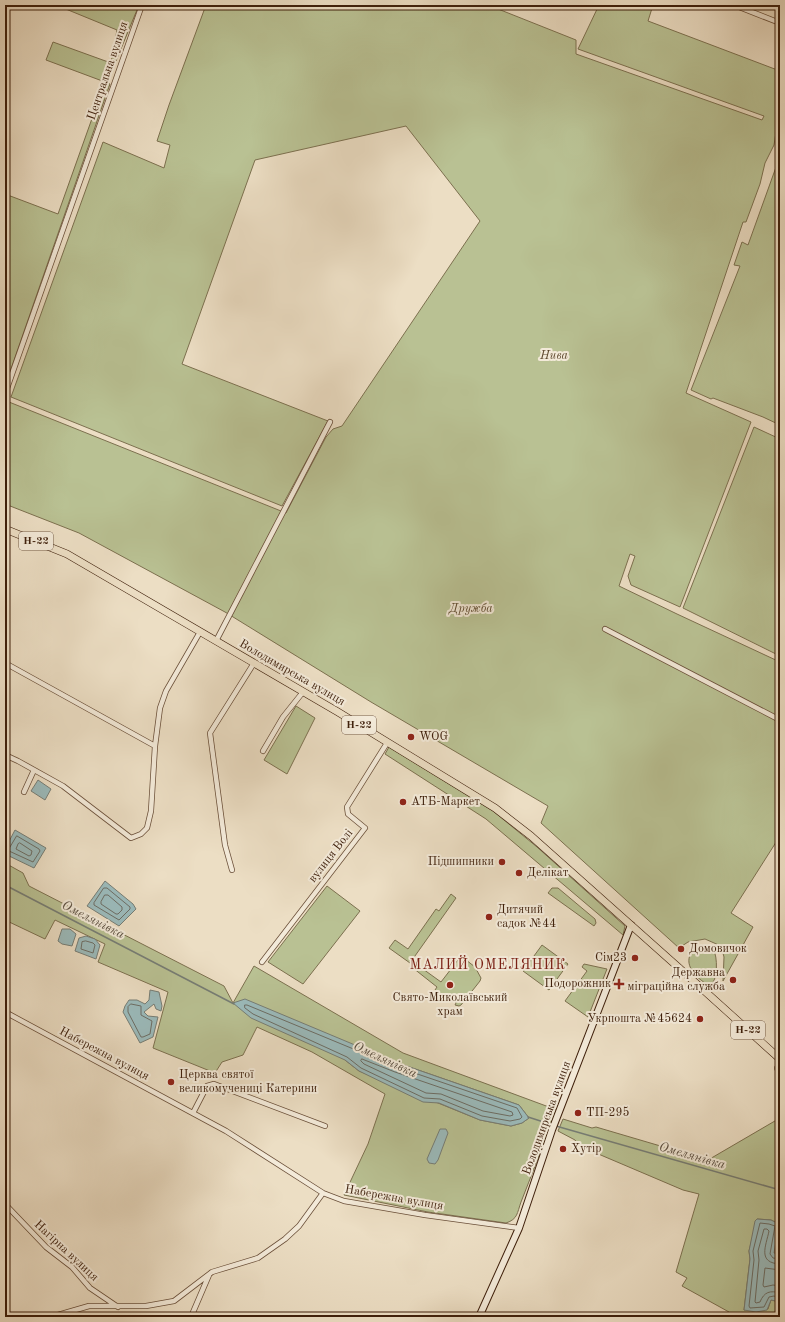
<svg xmlns="http://www.w3.org/2000/svg" width="785" height="1322" font-family="'Old Standard TT',serif">
  <rect width="100%" height="100%" fill="#ecdec4"/>
  <filter id="stains"><feTurbulence type="fractalNoise" baseFrequency=".005" numOctaves="4"/><feColorMatrix values="0 0 0 0 .2 0 0 0 0 .09 0 0 0 0 .02 0 0 0 .5 -.17"/></filter>
  <radialGradient id="worn" r=".72"><stop offset=".6" stop-color="#630" stop-opacity="0"/><stop offset="1" stop-color="#630" stop-opacity=".3"/></radialGradient>
  <path fill="#b9c193" stroke="#7c704f" fill-rule="evenodd" d="M56,5H139L116,61L111,63L105,82L110,84L5,386V194L58,214L105,82L46,60L53,42L111,63L117,30Z
    M206,5H488L576,40V54L762,120L764,116L578,49L599,5H653L648,21L780,71V119L777,126L774,145L765,163L760,184L746,222H743L686,393L751,422L680,607L631,585L628,576L635,556L630,554L619,586L677,614L780,662V836L731,913L753,927L723,981L724,957L721,946L705,939L688,942L679,948L541,823L548,806L371,702L225,612L79,533L5,504V413L9,402L286,513L326,437L333,429L342,426L480,221L406,126L255,160L182,364L328,421L282,506L11,397L103,142L164,168L170,145L157,141L169,105Z
    M780,156V425L763,417L713,398L711,399L691,390L740,266L734,265L742,242L748,245Z
    M754,427L780,439V656L683,608Z
    M296,706L315,718L287,774L264,760Z
    M389,747L493,811L537,847L625,926L623,935L486,819L385,754Z
    M5,863L23,873L29,886L224,986L233,1003L254,966L403,1053L557,1110L521,1202C517,1213 518,1219 506,1223L428,1212L344,1195L368,1144L385,1094L312,1052L257,1027L243,1055L222,1062L215,1073L153,1048L168,992L98,962L105,944L55,920L45,939L5,920ZM345,1060L398,1063L519,1105L529,1118L522,1123L511,1126L480,1120L359,1071Z
    M327,886L360,911L303,984L268,962Z
    M552,888H558L595,919L596,923L594,926L548,893Z
    M451,894L456,898L410,963L389,948L395,940L408,949L436,909L439,911Z
    M542,945L568,964L549,990L523,971Z
    M705,946L713,949C718,956 718,981 710,986C699,980 683,967 691,953C694,948 699,946 705,946Z
    M461,956L475,967L481,978L480,981L461,1005L459,1006L455,1005L456,1003L452,999L450,1001L435,990L437,987L413,968L416,964L441,982Z
    M584,964L607,969L588,1017L565,1001L587,971L582,967Z
    M780,1118V1255L774,1253L779,1224L771,1220L757,1219L749,1251L750,1259L744,1310L768,1309L771,1300L780,1302V1317H727L729,1312L682,1286L687,1278L676,1272L699,1194L683,1190L596,1153L578,1144L575,1140L558,1131L563,1119L592,1128L596,1127L708,1160Z"/>
  <path fill="#9bbbbc" stroke="#767d75" d="M38,780L51,789L45,800L31,791Z
    M15,830L46,848L34,868L5,854V849Z
    M105,881L133,904L136,909L119,926L87,906Z
    M62,929H70L76,934L72,946L62,944L58,941Z
    M86,936L95,939L100,945L96,959L75,951L79,938Z
    M150,990L159,992L162,1006L161,1011L156,1009L154,1004L144,1012L148,1016L158,1017L153,1037L140,1043L123,1012L125,1006L129,1000H137L145,1004L149,1000Z
    M245,999L398,1063L519,1105L529,1118L522,1123L511,1126L480,1120L439,1103L423,1102L359,1071L345,1060L251,1018L233,1003Z
    M440,1129H446L448,1133L438,1160L435,1164L429,1163L427,1159Z
    M757,1219L771,1220L779,1224L774,1253L780,1255V1276L778,1282L780,1284V1302L771,1300L767,1310L756,1312L744,1310L750,1259L749,1251L755,1221Z"/>
  <g fill="none" stroke-linecap="round" stroke-linejoin="round">
    <path stroke="#6c6d64" stroke-width="1" d="M17,836L39,849L40,851L33,862L9,851V849Z
      M20,843L32,851L31,855L29,856L16,849L18,844Z
      M104,888H107L130,907V909L119,920L94,905V903Z
      M105,895H108L122,907V910L118,914H116L101,904V902Z
      M86,941L93,943L95,945L93,953L81,949L82,942Z
      M131,1004L141,1006V1015L152,1021L150,1034L143,1037H141L128,1012V1007Z
      M245,1005H247L397,1067L517,1108L522,1117L520,1119L510,1121L482,1116L440,1099L424,1098L361,1068L347,1057L253,1014L245,1008Z
      M362,1059L395,1072L512,1112L513,1115L510,1116L483,1111L441,1094L426,1093L364,1064L361,1061Z
      M780,1259L773,1258L770,1254L775,1226L769,1224L760,1223L753,1251L754,1260L749,1306L750,1308L764,1307L769,1297L774,1296L780,1298
      M780,1264C757,1263 766,1246 769,1231L767,1229H764L758,1251L759,1260L755,1302L756,1303L760,1302C764,1292 770,1290 780,1293
      M780,1270L765,1268L763,1285L764,1287L773,1285L780,1286"/>
    <path stroke="#767d75" stroke-width="1.5" d="M5,885L234,1004
      M528,1117L553,1125
      M556,1126L780,1190"/>
    <g stroke="#6a4f39" stroke-width="6">
      <path id="street" d="M734,5L780,23
        M5,394L142,5
        M605,629L780,720
        M216,641L330,422
        M5,663L155,746
        M263,751L283,717L303,692
        M5,755L18,761L63,786L131,838L141,834L147,828L151,811L155,746L160,708L166,691L200,632
        M24,792L34,770
        M232,870L225,845L210,733L254,663
        M262,962L365,828L348,814L347,807L387,743
        M5,1012L226,1131L323,1193L344,1201L425,1215L519,1228
        M780,1063L777,1068L780,1075
        M193,1113L207,1086L214,1084L325,1126
        M5,1204L46,1247L72,1267L90,1288L118,1307
        M51,1317L89,1306H146L174,1301L212,1272L258,1258L285,1239L299,1226L323,1193
        M191,1317L209,1275"/>
    </g>
    <g stroke="#3e1f0b" stroke-width="8">
      <path id="secondary" d="M479,1317L519,1228L552,1130L631,925"/>
    </g>
    <g stroke="#3e1f0b" stroke-width="8">
      <path id="primary" d="M5,529L67,554L338,712L495,808L531,836L678,967L780,1059"/>
    </g>
    <use href="#street" stroke="#f3ead9" stroke-width="4.5"/>
    <use href="#secondary" stroke="#f3ead9" stroke-width="6"/>
    <use href="#primary" stroke="#ecdec4" stroke-width="7"/>
  </g>
  <g fill="#8f2418" stroke="#f3ead9" stroke-width="1.5">
    <circle cx="411" cy="737" r="4"/>
    <circle cx="403" cy="802" r="4"/>
    <circle cx="502" cy="862" r="4"/>
    <circle cx="519" cy="873" r="4"/>
    <circle cx="489" cy="917" r="4"/>
    <circle cx="681" cy="949" r="4"/>
    <circle cx="635" cy="958" r="4"/>
    <circle cx="733" cy="980" r="4"/>
    <path d="M617 978h4v4h4v4h-4v4h-4v-4h-4v-4h4z"/>
    <circle cx="450" cy="985" r="4"/>
    <circle cx="700" cy="1019" r="4"/>
    <circle cx="171" cy="1082" r="4"/>
    <circle cx="578" cy="1113" r="4"/>
    <circle cx="563" cy="1149" r="4"/>
  </g>
  <g text-anchor="middle" dominant-baseline="central" stroke-width="4" stroke-linejoin="round" paint-order="stroke">
    <g fill="#f3ead9" stroke="#745c49" stroke-width="1">
      <rect x="19" y="532" width="34" height="18" rx="3"/>
      <rect x="342" y="716" width="34" height="18" rx="3"/>
      <rect x="731" y="1021" width="34" height="18" rx="3"/>
    </g>
    <g font-size="11" font-weight="bold" fill="#3e1f0b">
      <text x="36" y="541">Н-22</text>
      <text x="359" y="725">Н-22</text>
      <text x="748" y="1030">Н-22</text>
    </g>
    <g font-size="12" fill="#3e1f0b" stroke="#f3ead9">
      <text transform="translate(108 71) rotate(-71)">Центральна вулиця</text>
      <text transform="translate(292 673) rotate(30)">Володимирська вулиця</text>
      <text transform="translate(331 856) rotate(-52)">вулиця Волі</text>
      <text transform="translate(104 1054) rotate(28)">Набережна вулиця</text>
      <text transform="translate(547 1118) rotate(-70)">Володимирська вулиця</text>
      <text transform="translate(394 1198) rotate(10)">Набережна вулиця</text>
      <text transform="translate(66 1251) rotate(43)">Нагірна вулиця</text>
    </g>
    <g font-size="12" font-style="italic" fill="#5d482d" stroke="#f3ead9">
      <text x="554" y="356">Нива</text>
      <text x="471" y="609">Дружба</text>
    </g>
    <g font-size="12" fill="#3e1f0b" stroke="#f3ead9" text-anchor="start">
      <text x="419" y="737">WOG</text>
      <text x="411" y="802">АТБ-Маркет</text>
      <text x="494" y="862" text-anchor="end">Підшипники</text>
      <text x="527" y="873">Делікат</text>
      <text x="497" y="910">Дитячий<tspan x="497" dy="14">садок №44</tspan></text>
      <text x="689" y="949">Домовичок</text>
      <text x="627" y="958" text-anchor="end">Сім23</text>
      <text x="725" y="973" text-anchor="end">Державна<tspan x="725" dy="14">міграційна служба</tspan></text>
      <text x="611" y="984" text-anchor="end">Подорожник</text>
      <text x="450" y="998" text-anchor="middle">Свято-Миколаївський<tspan x="450" dy="14">храм</tspan></text>
      <text x="692" y="1019" text-anchor="end">Укрпошта №45624</text>
      <text x="179" y="1075">Церква святої<tspan x="179" dy="14">великомучениці Катерини</tspan></text>
      <text x="586" y="1113">ТП-295</text>
      <text x="571" y="1149">Хутір</text>
    </g>
    <g font-size="13" font-style="italic" fill="#5a4e40" stroke="#f3ead9">
      <text transform="translate(93 920) rotate(27)">Омелянівка</text>
      <text transform="translate(385 1060) rotate(25)">Омелянівка</text>
      <text transform="translate(692 1156) rotate(16)">Омелянівка</text>
    </g>
    <g font-size="14" letter-spacing="1" fill="#7a1f14" stroke="#f3ead9">
      <text x="488" y="965">МАЛИЙ ОМЕЛЯНИК</text>
    </g>
  </g>
  <rect width="785" height="1322" fill="none" stroke="#ecdec4" stroke-width="20"/>
  <rect x="6" y="6" width="773" height="1310" fill="none" stroke="#3e1f0b" stroke-width="2"/>
  <rect x="10" y="10" width="765" height="1302" fill="none" stroke="#3e1f0b"/>
  <rect width="100%" height="100%" filter="url(#stains)"/>
  <rect width="100%" height="100%" fill="url(#worn)"/>
</svg>
